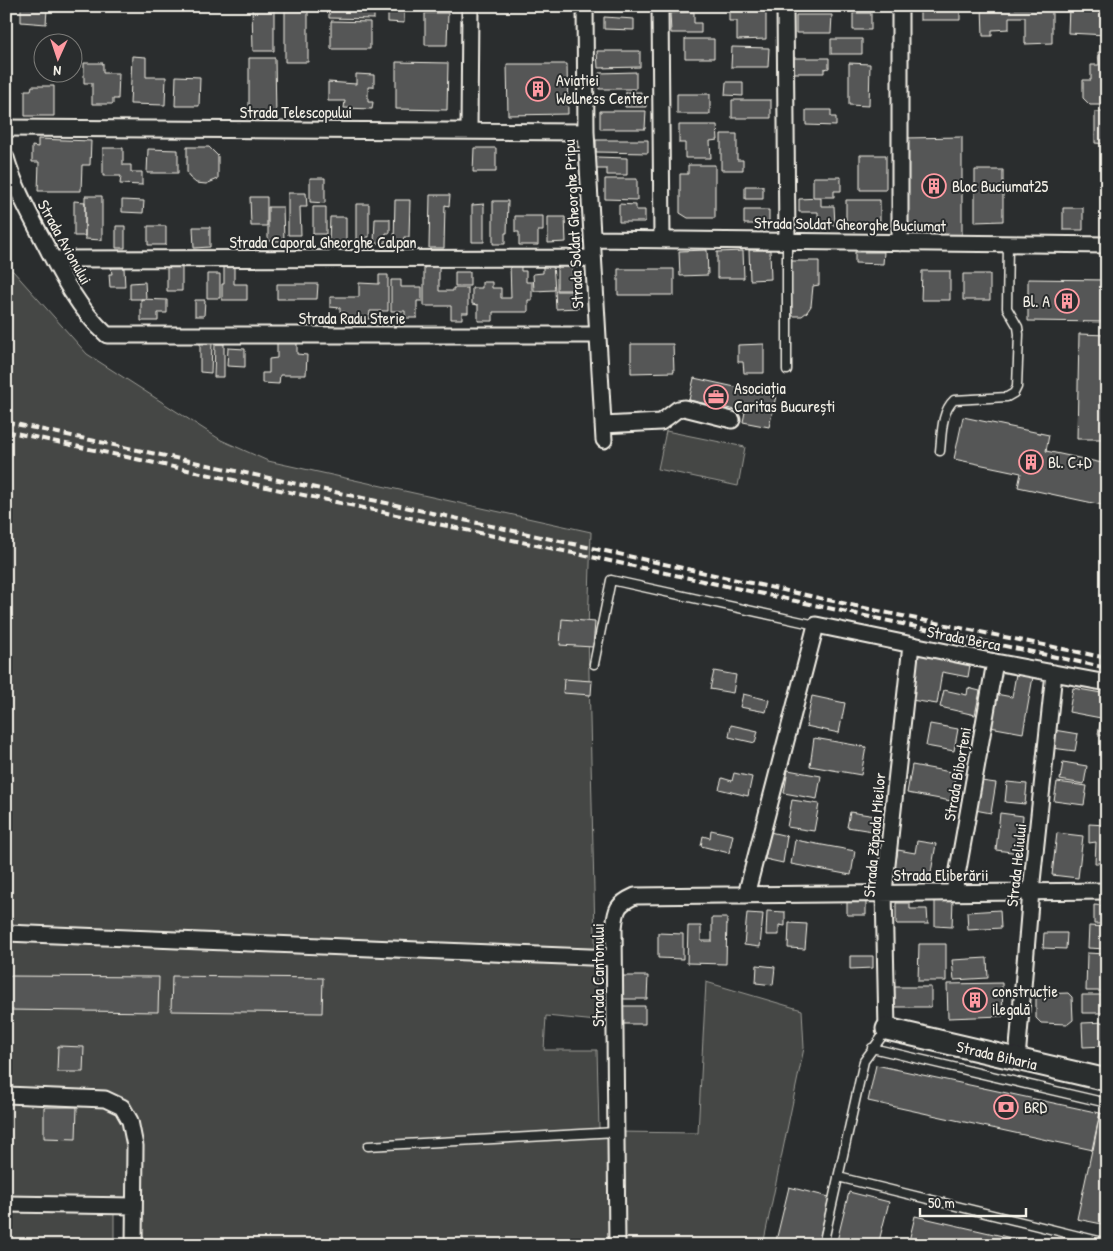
<svg xmlns="http://www.w3.org/2000/svg" width="1113" height="1251" font-family="'Patrick Hand',sans-serif">
  <rect width="100%" height="100%" fill="#2a2d2e"/>
  <filter id="ink" filterUnits="userSpaceOnUse"><feTurbulence type="fractalNoise" baseFrequency=".02" numOctaves="2"/><feDisplacementMap in="SourceGraphic" scale="10" xChannelSelector="R" yChannelSelector="G"/><feConvolveMatrix kernelMatrix="1 2 1 2 8 2 1 2 1" color-interpolation-filters="sRGB"/></filter>
  <g filter="url(#ink)">
    <path fill="#444645" stroke="#9c9c96" d="M6,269L13,271L87,354L221,440L268,461L591,532L588,631L597,1021L546,1016L544,1050H597L599,1128L616,1132L698,1133L706,982L802,1010L804,1048L763,1245H139V1201L6,1198Z
      M666,431L745,447L738,486L658,469Z
      M6,1211H114V1245H6Z"/>
    <path fill="#555756" stroke="#f4f1e8" d="M252,6H274V51H253Z
      M329,6H374V19L329,18Z
      M388,6H404V23L388,22Z
      M600,6H642V10L600,11Z
      M729,6H766V39L737,40V21H729Z
      M920,6H960V20H920Z
      M982,6H1015V9H1052V43L1025,44V17H1009V29L992,30V36H983Z
      M1069,6H1107V35L1068,33Z
      M21,8L47,9L46,24L21,22Z
      M285,10L308,11V62H285Z
      M694,12V23H701V33H671L670,13Z
      M425,13H448L447,45H425Z
      M853,13H871V30H853Z
      M796,15H832L831,33H796Z
      M604,17L634,19V30L604,29Z
      M331,21L370,22V49H331Z
      M685,39H714V58H685Z
      M831,39H862V54H831Z
      M45,40L71,41V42H45Z
      M732,47L769,48L768,67H731Z
      M597,51H640V67L598,68Z
      M1098,52H1107V105H1090L1083,98V80H1091V65H1099Z
      M132,56L146,57V77H166L165,105L130,104Z
      M249,58H275L276,117H249Z
      M789,58H829V68L824,69V73H789Z
      M396,62L448,63L447,110L396,109Z
      M84,63H103V73H119L118,99H113V104H92V83H84Z
      M849,63L870,64L869,106L849,105Z
      M507,64H567L568,114L508,115Z
      M636,72V89H599V73Z
      M356,74L374,75V87H368V102H373L372,109L344,108L345,101H328V82L356,84Z
      M176,76L200,77L199,106H175Z
      M726,82H743V96L725,95Z
      M32,86H54V116H25V90H31Z
      M626,92H641V100H646V107H625Z
      M677,94H710V114H677Z
      M732,100H771V118H732Z
      M806,110H831V117H836V126L806,125Z
      M600,111H646L645,129H600Z
      M1095,112H1107V144L1095,143Z
      M679,125H717L718,140L710,141L711,158H685V143H679Z
      M721,134H737V160H743V170H721Z
      M962,137V236L906,235L905,138Z
      M38,139L91,141L90,165H82L81,191H38L39,162H32V146L38,147Z
      M596,140H648V153L596,152Z
      M187,147H209L218,156V179L206,184L196,183L189,177L187,172Z
      M103,148H123V165H131V172H142V185L120,184L121,176H103Z
      M474,148H496V172H473Z
      M148,149L178,150V173H147Z
      M860,155H886V190H860Z
      M596,157L627,158V175H607V169H596Z
      M688,165H715V218H688L680,213V174H688Z
      M975,170H1003V221L975,222Z
      M813,177H841V191H834V197H813Z
      M310,178H325V203L310,202Z
      M605,179H637V200L605,199Z
      M745,186H763V199H745Z
      M288,193H306L307,207H300L301,235H288Z
      M430,195H450L449,206L445,205L444,248H429Z
      M85,196H102V240L85,239Z
      M250,197H267V226H251Z
      M821,198V206H834L835,225H818V212H799V199Z
      M122,200L144,201L143,213L122,212Z
      M395,200H410L409,237H404L403,243H394Z
      M846,200H880V225H846Z
      M74,201L85,202V236H74Z
      M493,201H508L507,233H505V244H493Z
      M356,204H369V237H366V247H356Z
      M484,204V242H472V205Z
      M619,204L636,205V210H645V222H619Z
      M268,207H283L284,241H268Z
      M313,207H326V234H313Z
      M1063,208H1083V230H1063Z
      M744,210H769V224H744Z
      M515,216H543V231H538V245H519V232H515Z
      M330,217H346V243H329Z
      M548,217H565L566,242L548,243Z
      M375,219H390V233H386L385,243H374Z
      M116,226H125V248H116Z
      M148,226H166V245H148Z
      M193,227H210V247L194,248Z
      M707,250L708,275L680,276L679,251Z
      M749,250H770L771,279L750,280Z
      M743,251L744,278H717V252Z
      M855,252H884L883,264L855,263Z
      M791,261H819V285L813,286L811,306L807,312L802,316H792Z
      M510,263H521V271H526V282H532V300H528V312H493V321H478V305L472,304V288H482V282H492V288H501V298H511Z
      M424,264H439V291H453V288H468V313H462V319H451V306H424Z
      M553,264L555,290L534,291L533,274L543,273V265Z
      M572,265L573,290H557V266Z
      M167,266H182V291H167Z
      M224,266H234V284H247V300H222V284H224Z
      M111,268H124L125,287H110L109,274H112Z
      M618,269H674V295H618Z
      M922,271H950V300H921Z
      M455,272H470V286H455Z
      M207,274H220V298H207Z
      M963,274H990V300H963Z
      M379,275H388V311H370L369,319H345V312H340V308L330,307V297H359V283L379,284Z
      M1028,279L1107,280V322L1028,321Z
      M391,280H401V287H422V301H417V318H405V311H391Z
      M145,282L146,299H130V283Z
      M277,284H318L317,299H277Z
      M555,291H578L579,308L556,309Z
      M141,299L167,300V313H158V321H141Z
      M195,300H205L204,316H195Z
      M1079,334L1107,335V439H1077Z
      M200,343H212L211,373L200,372Z
      M277,343H297V354L307,355L306,375H280L279,384L262,383V373H269V359L277,358Z
      M215,344H224V377H214Z
      M631,344H673L674,372L631,373Z
      M764,344V373H744L743,362H738V345Z
      M228,348L245,349V367L227,366Z
      M694,378L776,396L769,427L743,422L745,412L689,400Z
      M963,417L1049,435L1046,451L1107,464V506L1018,487L1021,473L954,459Z
      M562,619L595,622L593,647L560,645Z
      M919,650L971,659L968,677L942,672L937,704L911,700Z
      M714,671L736,675L733,693L710,689Z
      M1016,674L1033,677L1023,733L990,727L996,694L1012,697Z
      M564,679L592,681L591,695L563,693Z
      M968,688L980,691L975,715L940,707L944,690L967,695Z
      M1073,688L1107,694V736L1098,735L1101,718L1069,712Z
      M743,694L769,700L766,712L740,707Z
      M812,696L845,703L839,733L806,726Z
      M930,724L958,729L954,751L926,746Z
      M731,725L758,731L755,743L729,737Z
      M1054,730L1078,734L1075,751L1052,748Z
      M814,738L866,747L861,775L810,766Z
      M1063,762L1087,766L1084,784L1060,780Z
      M912,765L956,773L951,801L907,793Z
      M788,770L821,776L817,799L784,793Z
      M734,773L752,777L748,796L719,789L722,778L732,781Z
      M981,781L996,783L991,813L975,810Z
      M1007,782L1027,784L1025,804L1005,802Z
      M1057,782L1087,786L1084,805L1054,801Z
      M792,800L819,804L814,831L787,827Z
      M850,812L882,817L879,832L847,827Z
      M1000,813L1023,816L1019,853L996,850Z
      M1089,824L1106,825L1107,863H1095L1096,842L1089,843Z
      M711,830L733,835L729,853L701,846L703,836L710,838Z
      M770,832L787,836L783,863L765,859Z
      M1057,833L1083,836L1078,878L1052,875Z
      M795,840L855,851L851,875L791,864Z
      M917,841L936,844L930,878L894,872L898,850L915,853Z
      M935,900H953L952,927L935,926Z
      M847,901H866V915H847Z
      M896,903H910V909H927L928,924H896Z
      M1094,905L1107,906V924H1094Z
      M1000,910L1001,928L968,930L967,912Z
      M767,911L785,912V926L779,925V935H766Z
      M747,913L763,914L760,947L744,945Z
      M712,918H727L726,964L687,963L688,926H701V941H712Z
      M789,923L807,924L805,949L788,948Z
      M1089,926L1107,927V949L1088,948Z
      M658,933L683,934V959L658,958Z
      M1044,933H1067L1066,949L1043,948Z
      M919,944H946V981H918Z
      M1087,953L1107,954V991H1086Z
      M850,956H873V968L850,969Z
      M987,958L988,978L954,980L952,960Z
      M757,965L775,967L773,985L756,983Z
      M8,976L159,977L158,1012L8,1010Z
      M172,976L323,978L322,1013L171,1011Z
      M623,976H648L647,999H623Z
      M1002,983L1003,1016L948,1018L947,984Z
      M892,987H931V1007H892Z
      M1068,993L1072,997L1073,1020L1068,1024L1041,1023L1036,1018V998L1040,994Z
      M1082,995H1105V1013H1082Z
      M623,1006H645V1024H623Z
      M1107,1022V1046L1083,1047L1082,1023Z
      M58,1046L84,1047L83,1072H57Z
      M876,1065L1100,1113L1093,1150L868,1101Z
      M44,1107H77L76,1139L44,1138Z
      M1100,1113L1107,1115V1225L1077,1219Z
      M789,1187L829,1197L818,1245H775Z
      M849,1192L889,1202L878,1245H836Z
      M915,1216L1042,1245H908Z"/>
    <g fill="none" stroke-linecap="round" stroke-linejoin="round">
      <g stroke="#f4f1e8" stroke-width="11">
        <path id="lane" d="M787,241V370
          M940,451C942,434 941,412 954,400L1007,397L1014,393L1017,387L1019,334L1018,327L1007,308L1008,244
          M594,664L611,580L816,625
          M872,1048L1107,1103
          M368,1146L616,1132
          M838,1177L1107,1243
          M823,1245L864,1061L886,1031"/>
      </g>
      <g stroke="#f4f1e8" stroke-width="19">
        <path id="street" d="M585,6L586,132L604,440
          M660,6L662,239
          M785,6L787,241
          M6,128L586,132
          M469,131L470,6
          M6,158C14,185 28,211 41,236C59,271 77,308 107,335H597
          M592,239L1107,245
          M900,243V6
          M53,259L593,258
          M603,425L661,422L678,409L684,408L732,420
          M954,892L995,662
          M746,895L816,625L995,662L1107,683
          M6,933L614,958
          M887,1029L884,892L911,645
          M1017,1059L1031,891L1054,673
          M6,1095L105,1099L122,1107L130,1121L135,1146L134,1245
          M6,1204L134,1206
          M617,1245L614,928C616,909 617,904 635,896L1107,891"/>
      </g>
      <g stroke="#f4f1e8" stroke-width="25">
        <path id="secondary" d="M887,1029L1107,1080"/>
      </g>
      <use href="#lane" stroke="#2a2d2e" stroke-width="8"/>
      <use href="#street" stroke="#2a2d2e" stroke-width="15"/>
      <use href="#secondary" stroke="#2a2d2e" stroke-width="21"/>
      <path stroke="#f4f1e8" stroke-width="4" stroke-dasharray="8 4" stroke-linecap="butt" d="M6,422L391,504L883,612L1107,658
        M6,431L1107,668"/>
    </g>
  </g>
  <defs>
    <g id="building-ring" transform="scale(1.25)"><circle r="9.5" fill="#2a2d2e" stroke="#ff9aa2" stroke-width="1.5"/><path d="M-4-6H4V6H1V3H-1V6H-4ZM-2.5-4.3h1.7v1.8h-1.7ZM.8-4.3h1.7v1.8H.8ZM-2.5-1h1.7V.8h-1.7ZM.8-1h1.7V.8H.8Z" fill="#ff9aa2"/></g>
    <g id="office-ring" transform="scale(1.25)"><circle r="9.5" fill="#2a2d2e" stroke="#ff9aa2" stroke-width="1.5"/><path d="M-6-3h4V-5.5h4V-3h4V5H-6ZM-1-4.5V-3h2v-1.5ZM-6 0V1H6V0Z" fill="#ff9aa2"/></g>
    <g id="bank-ring" transform="scale(1.25)"><circle r="9.5" fill="#2a2d2e" stroke="#ff9aa2" stroke-width="1.5"/><path d="M-6-4H6V4H-6ZM0-2.3a2.3 2.3 0 1 0 0 4.6a2.3 2.3 0 1 0 0-4.6Z" fill="#ff9aa2"/></g>
  </defs>
  <g fill-rule="evenodd">
    <use href="#building-ring" x="538" y="89"/>
    <use href="#building-ring" x="934" y="186"/>
    <use href="#building-ring" x="1067" y="301"/>
    <use href="#office-ring" x="716" y="397"/>
    <use href="#building-ring" x="1031" y="462"/>
    <use href="#building-ring" x="975" y="1000"/>
    <use href="#bank-ring" x="1006" y="1107"/>
  </g>
  <g text-anchor="middle" dominant-baseline="central" stroke-width="4" stroke-linejoin="round" paint-order="stroke">
    <g font-size="16" fill="#f4f1e8" stroke="#2a2d2e" text-anchor="start">
      <text x="556" y="80">Aviației<tspan x="556" dy="18">Wellness Center</tspan></text>
      <text x="952" y="186">Bloc Buciumat25</text>
      <text x="1050" y="301" text-anchor="end">Bl. A</text>
      <text x="734" y="388">Asociația<tspan x="734" dy="18">Caritas București</tspan></text>
      <text x="1048" y="462">Bl. C+D</text>
      <text x="992" y="991">construcție<tspan x="992" dy="18">ilegală</tspan></text>
      <text x="1024" y="1107">BRD</text>
    </g>
    <g font-size="16" fill="#f4f1e8" stroke="#2a2d2e">
      <text x="296" y="112">Strada Telescopului</text>
      <text transform="translate(573 224) rotate(-93)">Strada Soldat Gheorghe Pripu</text>
      <text transform="translate(850 224) rotate(1)">Strada Soldat Gheorghe Buciumat</text>
      <text transform="translate(65 242) rotate(61)">Strada Avionului</text>
      <text x="323" y="242">Strada Caporal Gheorghe Calpan</text>
      <text x="352" y="318">Strada Radu Sterie</text>
      <text transform="translate(964 638) rotate(11)">Strada Berca</text>
      <text transform="translate(957 774) rotate(-80)">Strada Biborțeni</text>
      <text transform="translate(874 835) rotate(-85)">Strada Zăpada Mieilor</text>
      <text transform="translate(1016 865) rotate(-84)">Strada Heliului</text>
      <text x="941" y="875">Strada Eliberării</text>
      <text transform="translate(598 975) rotate(-90)">Strada Cantonului</text>
      <text transform="translate(997 1055) rotate(13)">Strada Biharia</text>
    </g>
  </g>
  <rect width="1113" height="1251" fill="none" stroke="#2a2d2e" stroke-width="25"/>
  <rect x="12" y="12" width="1088" height="1226" fill="none" stroke="#f4f1e8" stroke-width="2" filter="url(#ink)"/>
  <g transform="translate(58 58) rotate(183)"><circle r="24" fill="#2a2d2e" stroke="#7b7b78"/>
  <path d="M0-4L9 19L0 12L-9 19Z" fill="#ff9aa2"/>
  <text y="-8" font-size="14" font-weight="bold" text-anchor="middle" fill="#f4f1e8">N</text>
  </g>
  <path d="M920 1208v8h106v-8" fill="none" stroke="#f4f1e8" stroke-width="2.5"/>
  <text x="928" y="1208" font-size="15" fill="#f4f1e8" stroke="#2a2d2e" stroke-width="4" paint-order="stroke">50 m</text>
</svg>
